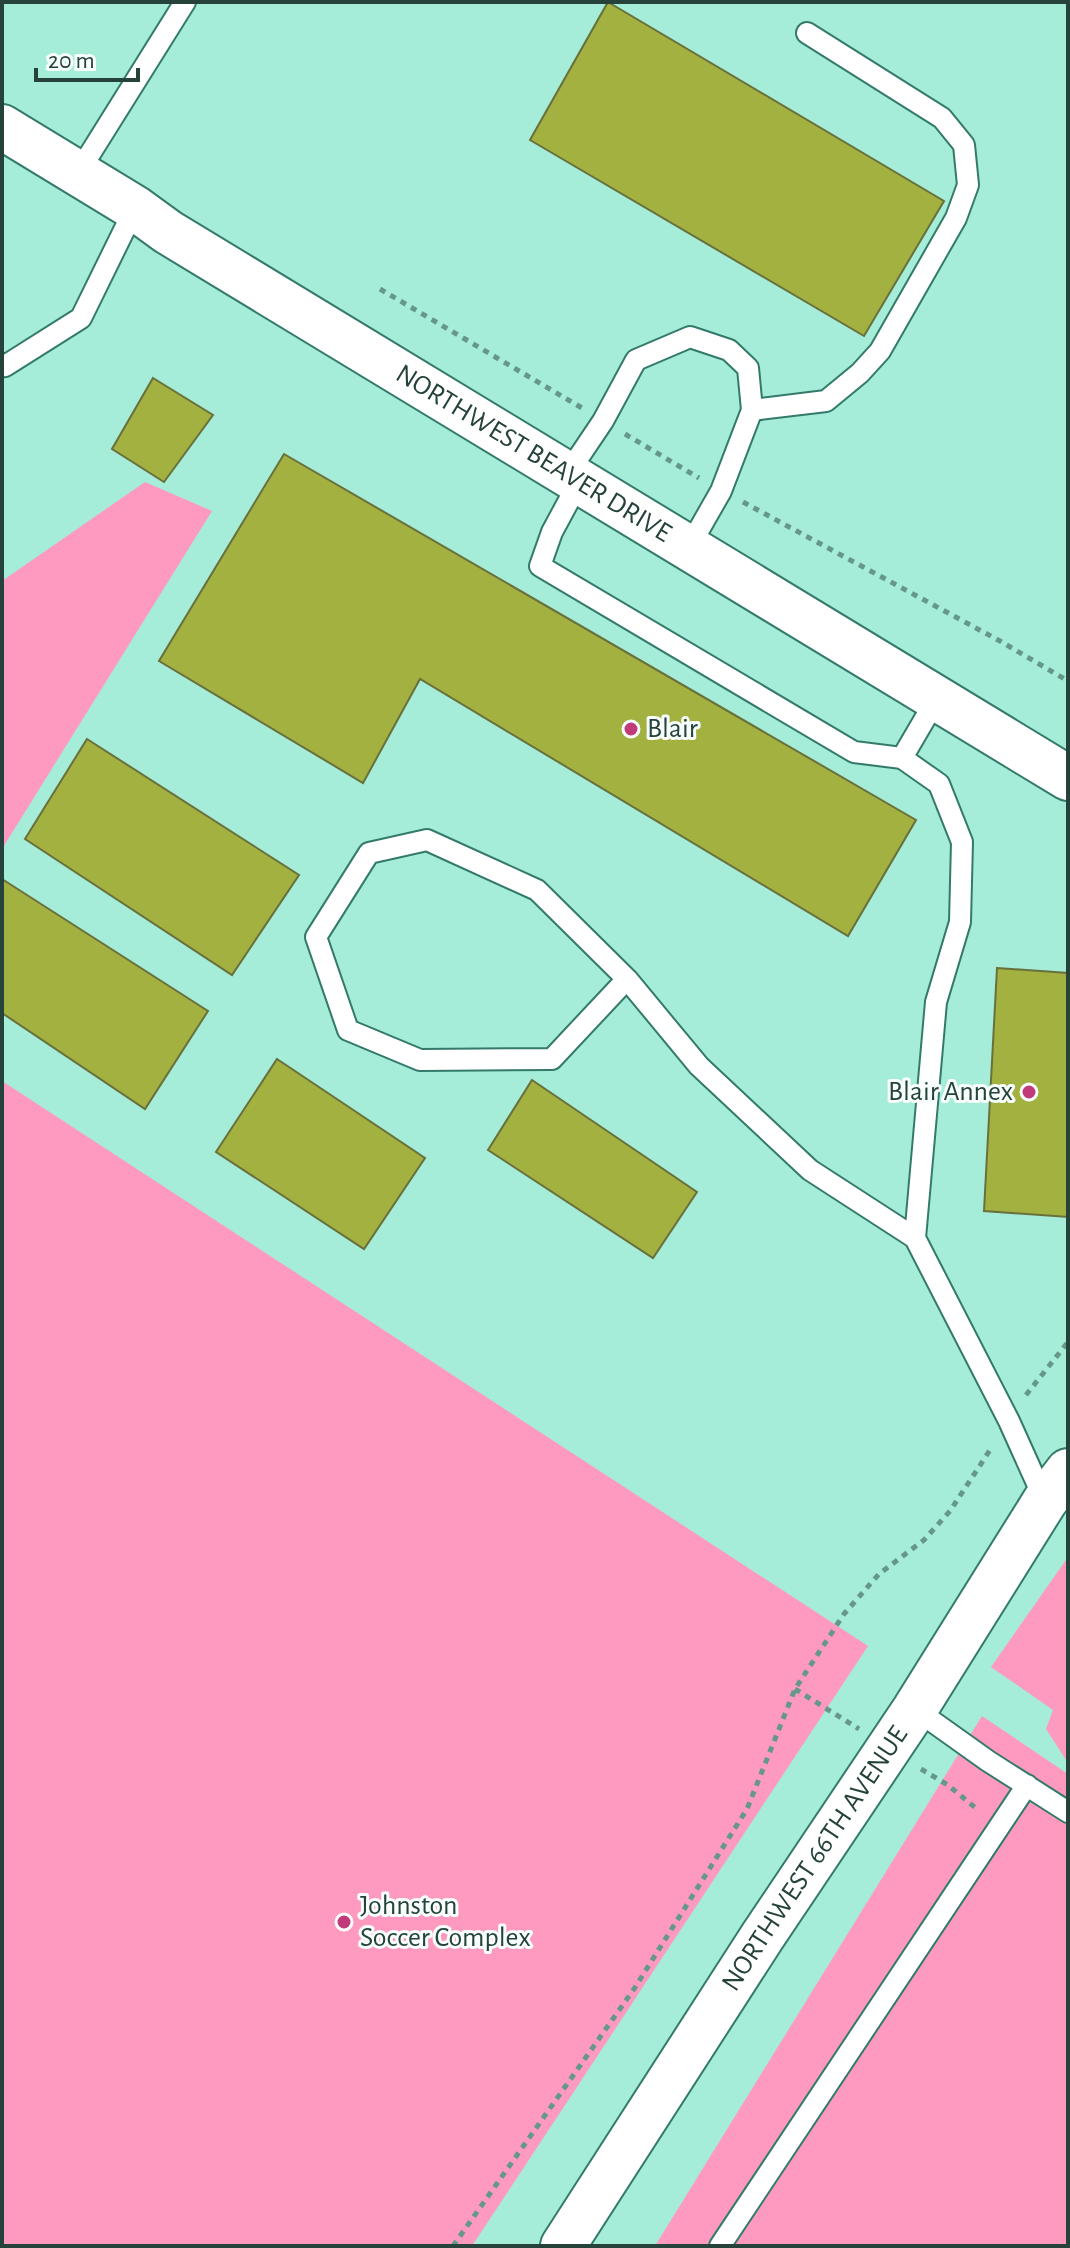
<svg xmlns="http://www.w3.org/2000/svg" width="1070" height="2248" font-family="'Alegreya Sans',sans-serif">
  <rect width="100%" height="100%" fill="#a5ecd9"/>
  <path fill="#fe9ac0" d="M145,482L212,511L2,849V581Z
    M2,1081L868,1646L472,2246H2Z
    M1068,1557V1763L1046,1729L1053,1710L991,1667Z
    M982,1716L1068,1774V2246H655Z"/>
  <path fill="#a3b141" stroke="#68703b" stroke-width="2" d="M608,2L944,201L864,336L530,140Z
    M153,378L213,415L164,482L112,449Z
    M284,454L916,820L848,936L420,679L363,783L159,661Z
    M87,739L299,875L232,975L25,839Z
    M2,879L208,1011L145,1109L2,1013Z
    M997,968L1068,973V1217L984,1211Z
    M277,1059L425,1158L364,1249L216,1152Z
    M532,1080L697,1192L653,1258L488,1150Z"/>
  <g fill="none" stroke-linecap="round" stroke-linejoin="round">
    <g stroke="#337a6a" stroke-width="24">
      <path id="service" d="M78,173L185,2
        M2,364L5,366L81,318L135,208
        M752,410L826,401L860,373L880,351L956,218L968,185L964,145L942,118L807,33
        M568,473L603,421L636,360L690,337L729,350L748,368L752,410L721,491L689,547
        M580,480L552,532L540,566L854,752L902,758
        M937,698L902,758L939,784L962,842L960,922L936,1002L915,1238L1009,1421L1045,1501
        M627,979L552,1059L420,1060L348,1030L316,937L369,853L427,840L537,890L627,979L699,1066L810,1170L915,1238
        M915,1709L988,1761L1068,1812
        M720,2246L1027,1785"/>
    </g>
    <g stroke="#337a6a" stroke-width="48">
      <g id="secondary">
        <path id="s1" d="M2,127L135,208L168,232L1068,778"/>
        <path id="s2" d="M563,2246L762,1937L915,1709L1045,1501L1068,1471"/>
      </g>
    </g>
    <path stroke="#65978a" stroke-width="5" stroke-dasharray="6 6" stroke-linecap="butt" d="M380,289L582,408
      M625,434L699,478
      M743,502L1000,641L1068,681
      M1026,1395L1068,1342
      M795,1689L859,1729
      M921,1769L948,1785L978,1810
      M453,2246L634,1989L747,1809L795,1689L844,1614L879,1574L924,1540L950,1511L992,1447"/>
    <use href="#service" stroke="#fff" stroke-width="20"/>
    <use href="#secondary" stroke="#fff" stroke-width="44"/>
  </g>
  <g fill="#c13a7a" stroke="#f7fefc" stroke-width="3">
    <circle cx="631" cy="729" r="8"/>
    <circle cx="1029" cy="1092" r="8"/>
    <circle cx="344" cy="1922" r="8"/>
  </g>
  <g text-anchor="middle" dominant-baseline="central" stroke-width="6" stroke-linejoin="round" paint-order="stroke">
    <g font-size="28" fill="#25423b" stroke="#f7fefc">
      <text stroke="none"><textPath href="#s1" startOffset="624">NORTHWEST BEAVER DRIVE</textPath></text>
      <text stroke="none"><textPath href="#s2" startOffset="462">NORTHWEST 66TH AVENUE</textPath></text>
    </g>
    <g font-size="28" fill="#25423b" stroke="#f7fefc" text-anchor="start">
      <text x="647" y="729">Blair</text>
      <text x="1013" y="1092" text-anchor="end">Blair Annex</text>
      <text x="360" y="1906">Johnston<tspan x="360" dy="32">Soccer Complex</tspan></text>
    </g>
  </g>
  <rect width="1070" height="2248" fill="none" stroke="#25423b" stroke-width="8"/>
  <path d="M36 68v12h102v-12" fill="none" stroke="#25423b" stroke-width="4"/>
  <text x="48" y="68" font-size="24" fill="#25423b" stroke="#f7fefc" stroke-width="6" paint-order="stroke">20 m</text>
</svg>
